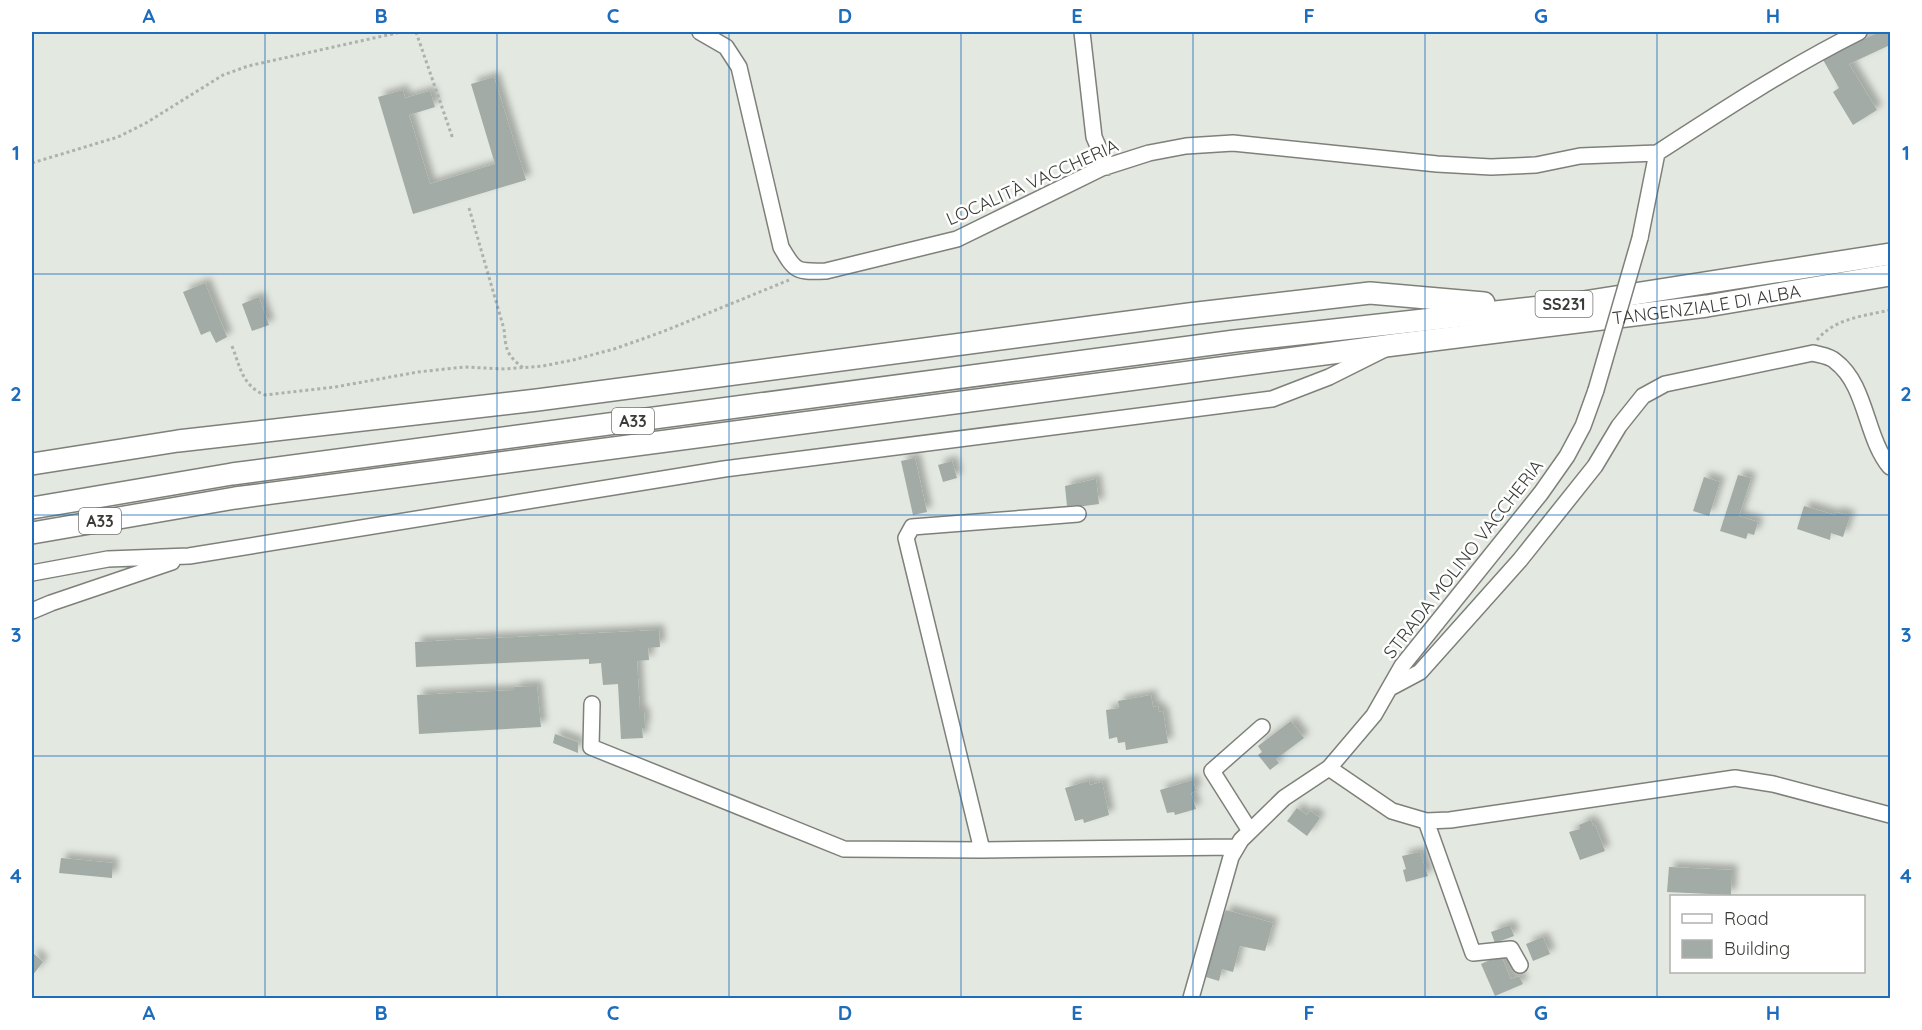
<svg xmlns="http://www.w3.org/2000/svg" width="1922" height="1030" font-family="Quicksand,sans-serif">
  <defs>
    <filter id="shadow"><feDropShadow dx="5.5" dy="-5.5" stdDeviation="3" flood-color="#0004"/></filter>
  </defs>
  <rect width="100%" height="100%" fill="#e3e8e0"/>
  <path fill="#a2aba5" filter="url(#shadow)" d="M1880,32H1888L1890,45L1849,64L1877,110L1853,125L1833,92L1839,88L1822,58Z
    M494,77L526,180L413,214L378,97L403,90L405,98L430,91L435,107L409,115L430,184L495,164L471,84Z
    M205,283L227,337L216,343L210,331L201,335L183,292Z
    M259,297L269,325L252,331L242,304Z
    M915,458L927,512L913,515L901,461Z
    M952,461L957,478L943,482L938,465Z
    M1738,475L1751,478L1739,516L1758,522L1754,535L1748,533L1746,539L1720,531Z
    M1704,477L1720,482L1709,516L1693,511Z
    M1096,479L1099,504L1077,507V505L1067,506L1065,486Z
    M1804,506L1835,515L1836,512L1850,516L1843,537L1831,533L1830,540L1797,529Z
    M659,630L660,647L648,648L649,660L637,661L640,712H644L645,728H642L643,738L621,739L618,684L603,685L601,663L589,664V659L416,667L415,642Z
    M537,686L541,727L419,734L417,695L515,690V687Z
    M1151,695L1153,707L1158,706L1159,712L1163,711L1168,743L1126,750L1125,742L1118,743L1117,737L1109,739L1106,710L1119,708L1118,701Z
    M1291,721L1304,738L1276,759L1279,763L1270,770L1258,755L1262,752L1258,746Z
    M555,734L578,742V753L553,743Z
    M1193,780L1196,791L1191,793L1196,809L1175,815L1174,812L1167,813L1160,790Z
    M1089,781L1090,785L1102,782L1109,815L1084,823L1083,819L1075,821L1065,788Z
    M1297,808L1307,815L1310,811L1320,818L1307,836L1287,821Z
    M1591,820L1593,826L1595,825L1605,851L1580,860L1569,832L1580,829L1579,825Z
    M1420,852L1428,876L1406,882L1403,870L1406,869L1402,856Z
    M61,858L113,863L112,878L59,873Z
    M1669,867L1732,870L1731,895L1667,892Z
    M1226,910L1273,923L1265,951L1240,946L1233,972L1222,969L1219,981L1206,977L1218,928Z
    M1510,925L1514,936L1495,943L1491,932Z
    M1543,937L1550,954L1533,961L1526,944Z
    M32,952L43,962L32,976Z
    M1501,955L1511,979L1519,976L1523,984L1495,996L1481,964Z"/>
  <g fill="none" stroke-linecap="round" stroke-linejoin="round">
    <g stroke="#7d817a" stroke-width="18">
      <path id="minor" d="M700,32L726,47L739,67L781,247C795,272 797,272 826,271L957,239L1102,168L1149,153L1186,146L1233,143L1437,164L1491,167L1536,165L1580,156L1657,153
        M1082,32L1094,137L1107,167
        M1657,153C1723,110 1789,67 1859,32
        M1640,238L1657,153
        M32,573L108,559L189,556L724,469L1272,399L1329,377L1383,350
        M32,611L51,603L172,562
        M1390,688L1420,672L1520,560L1595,466L1619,426L1643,396L1665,384L1813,353C1820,355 1830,356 1835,361C1867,385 1865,437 1890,467
        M592,704L591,747L844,849L982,850L1236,847
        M1329,768L1392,811L1426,821L1450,820L1735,778L1773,784L1890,815
        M1426,821L1473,953L1511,949L1520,965
        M1250,831L1212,771L1262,727
        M982,850L906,538L912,527L1078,514
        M1191,998L1231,857L1241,840L1284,798L1329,768L1374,715L1402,666L1541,493L1567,456L1583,426L1596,390"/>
    </g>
    <g stroke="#7d817a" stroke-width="24">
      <g id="highway">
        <path d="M32,464L178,441L537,400L1189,314L1370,293L1484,303"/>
        <path d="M32,508L232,474L1235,341L1577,303L1890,254"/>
        <path id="s1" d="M32,533L235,498L1393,345L1707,306L1890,275"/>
      </g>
    </g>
    <path stroke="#aeb2ac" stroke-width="3" stroke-dasharray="3 3" stroke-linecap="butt" d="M416,32L453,139
      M32,163L118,137L146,123L223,75L248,66L401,32
      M469,208L504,329C506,350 506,354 523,368
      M1817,340C1835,318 1864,316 1890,310
      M232,346C240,366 242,386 265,395L335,387L418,372L464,367L505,369L543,366L573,360L614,349L662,332L789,280"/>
    <use href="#minor" stroke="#fff" stroke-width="15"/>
    <use href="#highway" stroke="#fff" stroke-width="21"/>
    <g stroke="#7d817a" stroke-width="18" stroke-linecap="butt">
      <path id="minor-bridge" d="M1596,390L1640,238"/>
    </g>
    <use href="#minor-bridge" stroke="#fff" stroke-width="15"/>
  </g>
  <path fill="none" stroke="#1d6dbc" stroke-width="1.5" stroke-opacity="0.55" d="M265,32V998M497,32V998M729,32V998M961,32V998M1193,32V998M1425,32V998M1657,32V998M32,274H1890M32,515H1890M32,756H1890"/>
  <g text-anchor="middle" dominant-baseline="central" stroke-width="5" stroke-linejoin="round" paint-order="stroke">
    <g fill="#fff" stroke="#757674" stroke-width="1.5">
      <rect x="1535.5" y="291" width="57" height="26" rx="4.5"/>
      <rect x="612" y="408" width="42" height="26" rx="4.5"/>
      <rect x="79" y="508" width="42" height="26" rx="4.5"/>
    </g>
    <g font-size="16" font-weight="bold" fill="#3a3c38">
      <text x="1564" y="304">SS231</text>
      <text x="633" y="421">A33</text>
      <text x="100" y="521">A33</text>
    </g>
    <g font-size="18" fill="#3a3c38" stroke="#fff">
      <text transform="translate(1032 182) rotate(-24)">LOCALITÀ VACCHERIA</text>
      <text stroke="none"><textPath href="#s1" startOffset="1690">TANGENZIALE DI ALBA</textPath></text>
      <text transform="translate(1463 559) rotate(-52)">STRADA MOLINO VACCHERIA</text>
    </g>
  </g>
  <rect width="1922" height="1030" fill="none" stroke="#ffffff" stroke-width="66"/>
  <rect x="1670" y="895" width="195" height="78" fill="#ffffff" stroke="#b0b1af" stroke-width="1.5"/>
  <rect x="1682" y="914" width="30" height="9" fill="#ffffff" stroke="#b0b1af" stroke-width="1.5"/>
  <text x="1724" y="925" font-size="18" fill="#3a3c38">Road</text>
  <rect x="1682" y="940" width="30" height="18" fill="#a2aba5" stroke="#b0b1af" stroke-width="1.5"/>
  <text x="1724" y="955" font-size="18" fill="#3a3c38">Building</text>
  <rect x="33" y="33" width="1856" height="964" fill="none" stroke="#1d6dbc" stroke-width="2"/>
  <g font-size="20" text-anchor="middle" font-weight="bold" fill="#1d6dbc">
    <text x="149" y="23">A</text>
    <text x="381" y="23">B</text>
    <text x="613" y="23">C</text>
    <text x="845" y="23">D</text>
    <text x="1077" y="23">E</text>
    <text x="1309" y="23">F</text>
    <text x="1541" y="23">G</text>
    <text x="1773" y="23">H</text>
    <text x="16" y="160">1</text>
    <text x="1906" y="160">1</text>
    <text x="16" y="401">2</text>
    <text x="1906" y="401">2</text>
    <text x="16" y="642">3</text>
    <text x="1906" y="642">3</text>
    <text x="16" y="883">4</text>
    <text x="1906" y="883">4</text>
    <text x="149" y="1020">A</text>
    <text x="381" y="1020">B</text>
    <text x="613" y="1020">C</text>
    <text x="845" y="1020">D</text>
    <text x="1077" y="1020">E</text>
    <text x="1309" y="1020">F</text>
    <text x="1541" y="1020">G</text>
    <text x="1773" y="1020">H</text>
  </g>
</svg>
